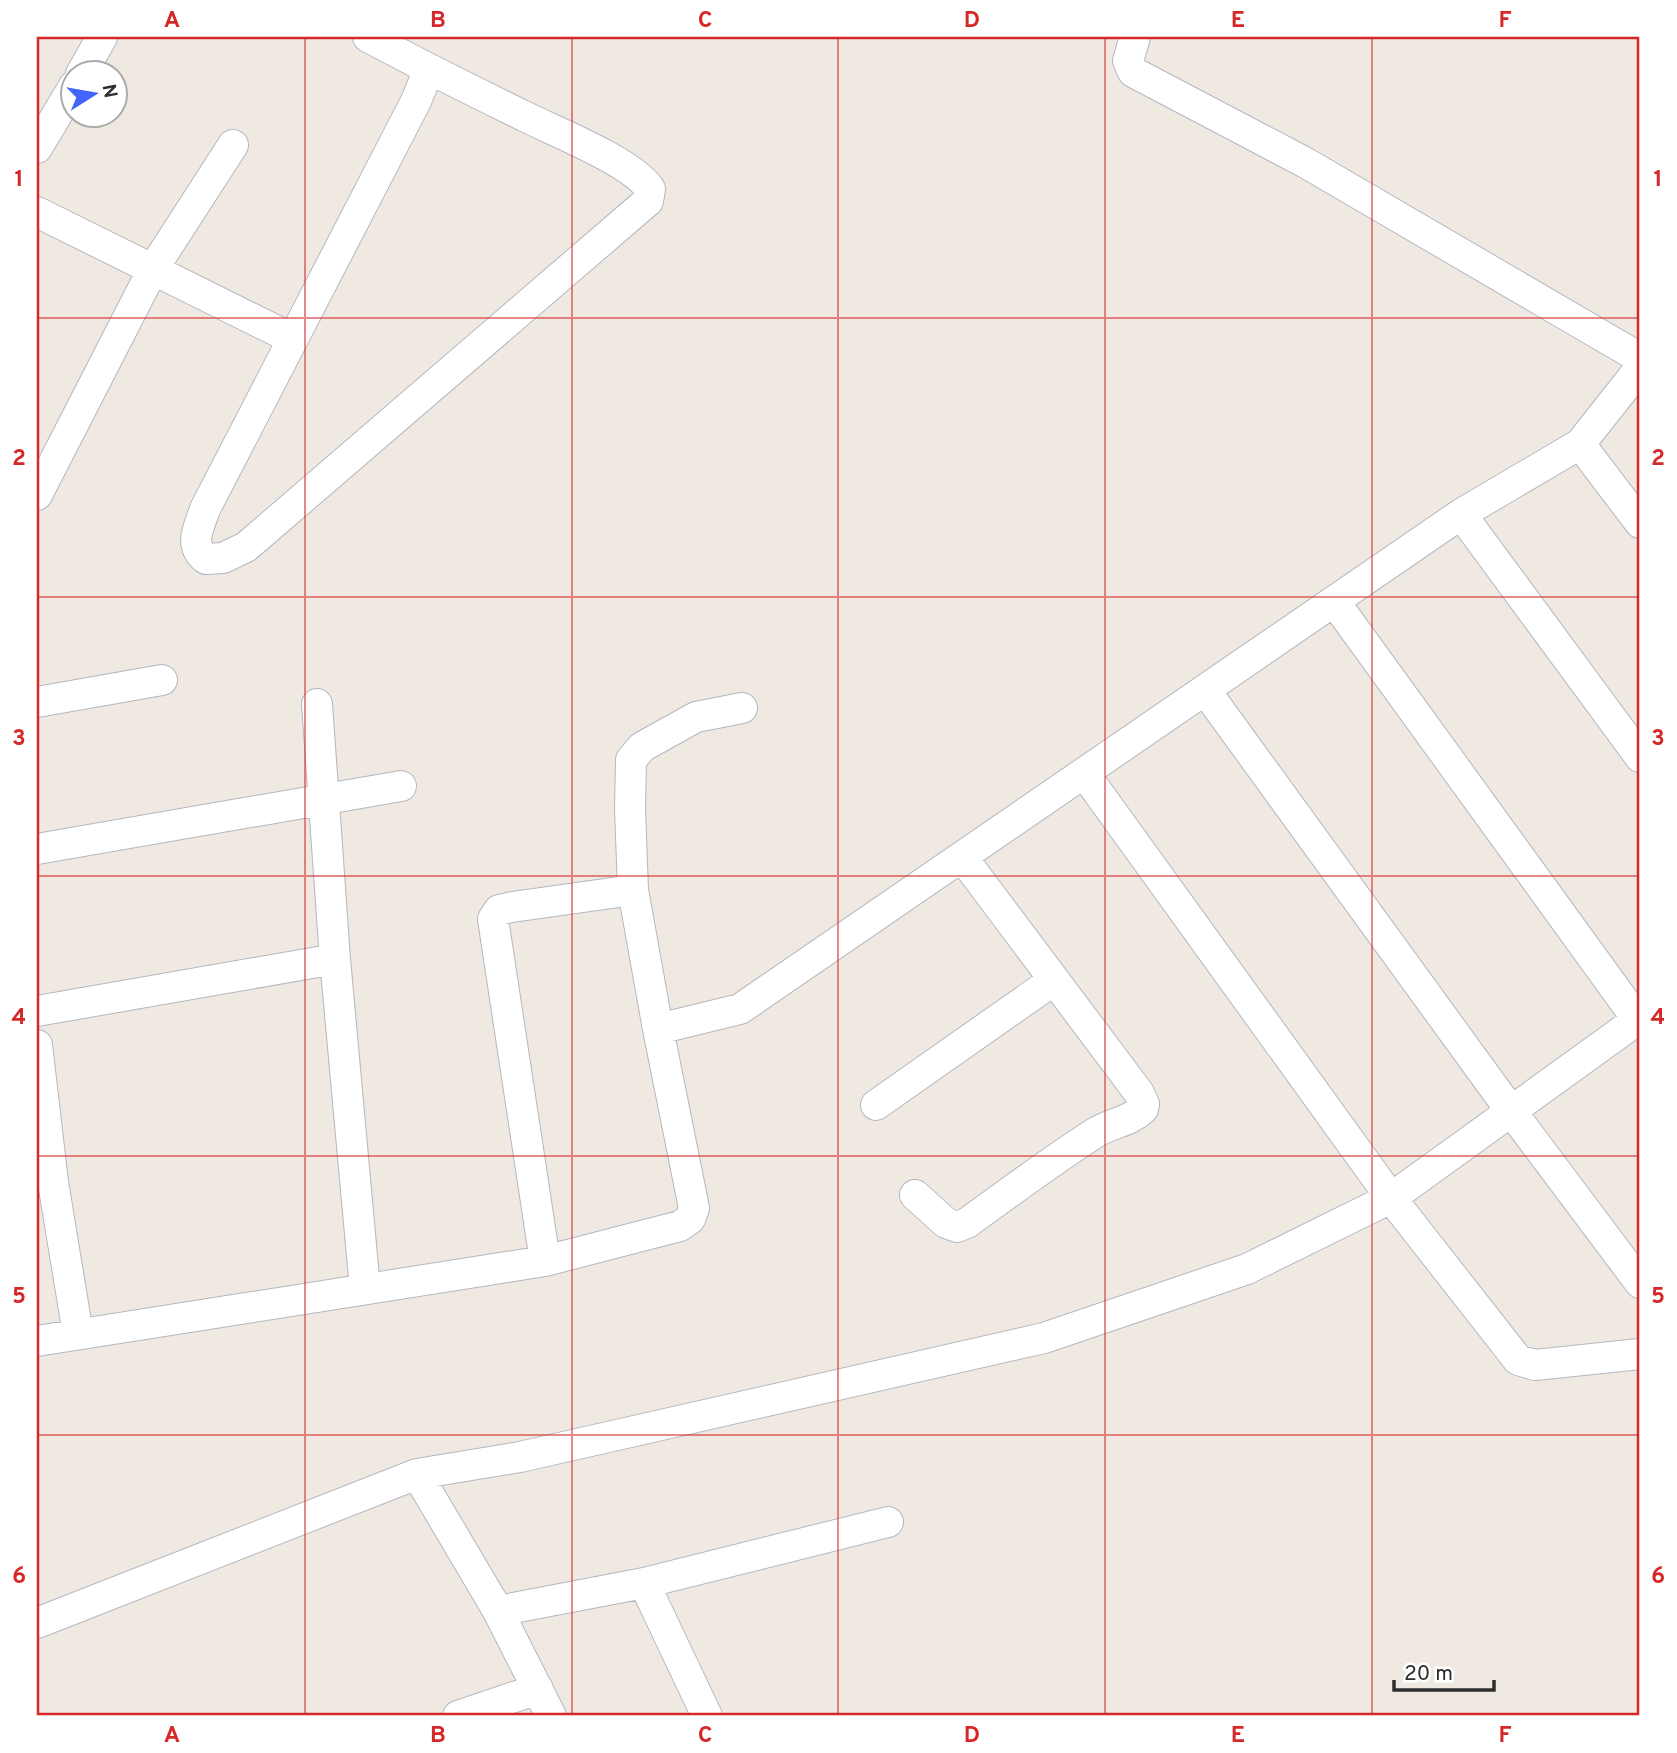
<svg xmlns="http://www.w3.org/2000/svg" width="1677" height="1753" font-family="Overpass,sans-serif">
  <rect width="100%" height="100%" fill="#efe9e1"/>
  <g fill="none" stroke-linecap="round" stroke-linejoin="round">
    <g stroke="#b4b7c1" stroke-width="32">
      <path id="street" d="M368,37C420,65 473,91 526,117C558,133 632,162 650,189L648,201L246,547L223,558L206,559C188,545 199,527 205,509L416,101L429,69
        M1135,37L1128,61L1133,72L1306,163L1640,358
        M81,74L102,37
        M37,148L74,86
        M37,212L293,339
        M1580,444L1640,523
        M37,495L153,269L233,145
        M1461,514L1640,757
        M1334,601L1640,1023
        M1205,690L1511,1111L1640,1283
        M37,702L162,680
        M317,704L335,959L365,1289
        M1084,773L1391,1198L1518,1360L1535,1365L1640,1354
        M37,849L401,786
        M633,890L630,809L631,760L642,747L696,717L742,708
        M37,1011L335,959
        M658,1029L740,1009L1461,514L1580,444L1640,368
        M37,1045L53,1182L78,1334
        M876,1105L1054,980
        M915,1195L946,1223L957,1227L967,1223C1010,1192 1051,1161 1095,1133C1111,1123 1129,1122 1143,1109L1144,1104L1139,1093L962,857
        M37,1341L545,1261L680,1226L690,1219L694,1208L658,1029L633,890L512,907L499,910L493,919L545,1261
        M417,1474L498,1611L551,1716
        M644,1583L707,1716
        M498,1611L644,1583L888,1522
        M37,1623L417,1474L520,1457L1044,1338L1247,1269L1391,1198L1640,1018
        M458,1716L538,1689"/>
    </g>
    <use href="#street" stroke="#fff" stroke-width="30"/>
  </g>
  <path fill="none" stroke="#d62828" stroke-width="2" stroke-opacity="0.55" d="M305,37V1716M572,37V1716M838,37V1716M1105,37V1716M1372,37V1716M37,318H1640M37,597H1640M37,876H1640M37,1156H1640M37,1435H1640"/>
  <rect width="1677" height="1753" fill="none" stroke="#ffffff" stroke-width="77"/>
  <g transform="translate(94 94) rotate(79)"><circle r="33" fill="#ffffff" stroke="#ababab" stroke-width="2"/>
  <path d="M0-5L12 26L0 18L-12 26Z" fill="#4264fb"/>
  <text y="-10" font-size="19" font-weight="bold" text-anchor="middle" fill="#2e2e2e">N</text>
  </g>
  <path d="M1394 1680v10h100v-10" fill="none" stroke="#2e2e2e" stroke-width="3.5"/>
  <text x="1404" y="1680" font-size="21" fill="#2e2e2e" stroke="#ffffff" stroke-width="5" paint-order="stroke">20 m</text>
  <rect x="38" y="38" width="1600" height="1676" fill="none" stroke="#d62828" stroke-width="2.5"/>
  <g font-size="23" text-anchor="middle" font-weight="bold" fill="#d62828">
    <text x="172" y="27">A</text>
    <text x="438" y="27">B</text>
    <text x="705" y="27">C</text>
    <text x="972" y="27">D</text>
    <text x="1238" y="27">E</text>
    <text x="1505" y="27">F</text>
    <text x="19" y="186">1</text>
    <text x="1658" y="186">1</text>
    <text x="19" y="465">2</text>
    <text x="1658" y="465">2</text>
    <text x="19" y="745">3</text>
    <text x="1658" y="745">3</text>
    <text x="19" y="1024">4</text>
    <text x="1658" y="1024">4</text>
    <text x="19" y="1303">5</text>
    <text x="1658" y="1303">5</text>
    <text x="19" y="1583">6</text>
    <text x="1658" y="1583">6</text>
    <text x="172" y="1742">A</text>
    <text x="438" y="1742">B</text>
    <text x="705" y="1742">C</text>
    <text x="972" y="1742">D</text>
    <text x="1238" y="1742">E</text>
    <text x="1505" y="1742">F</text>
  </g>
</svg>
